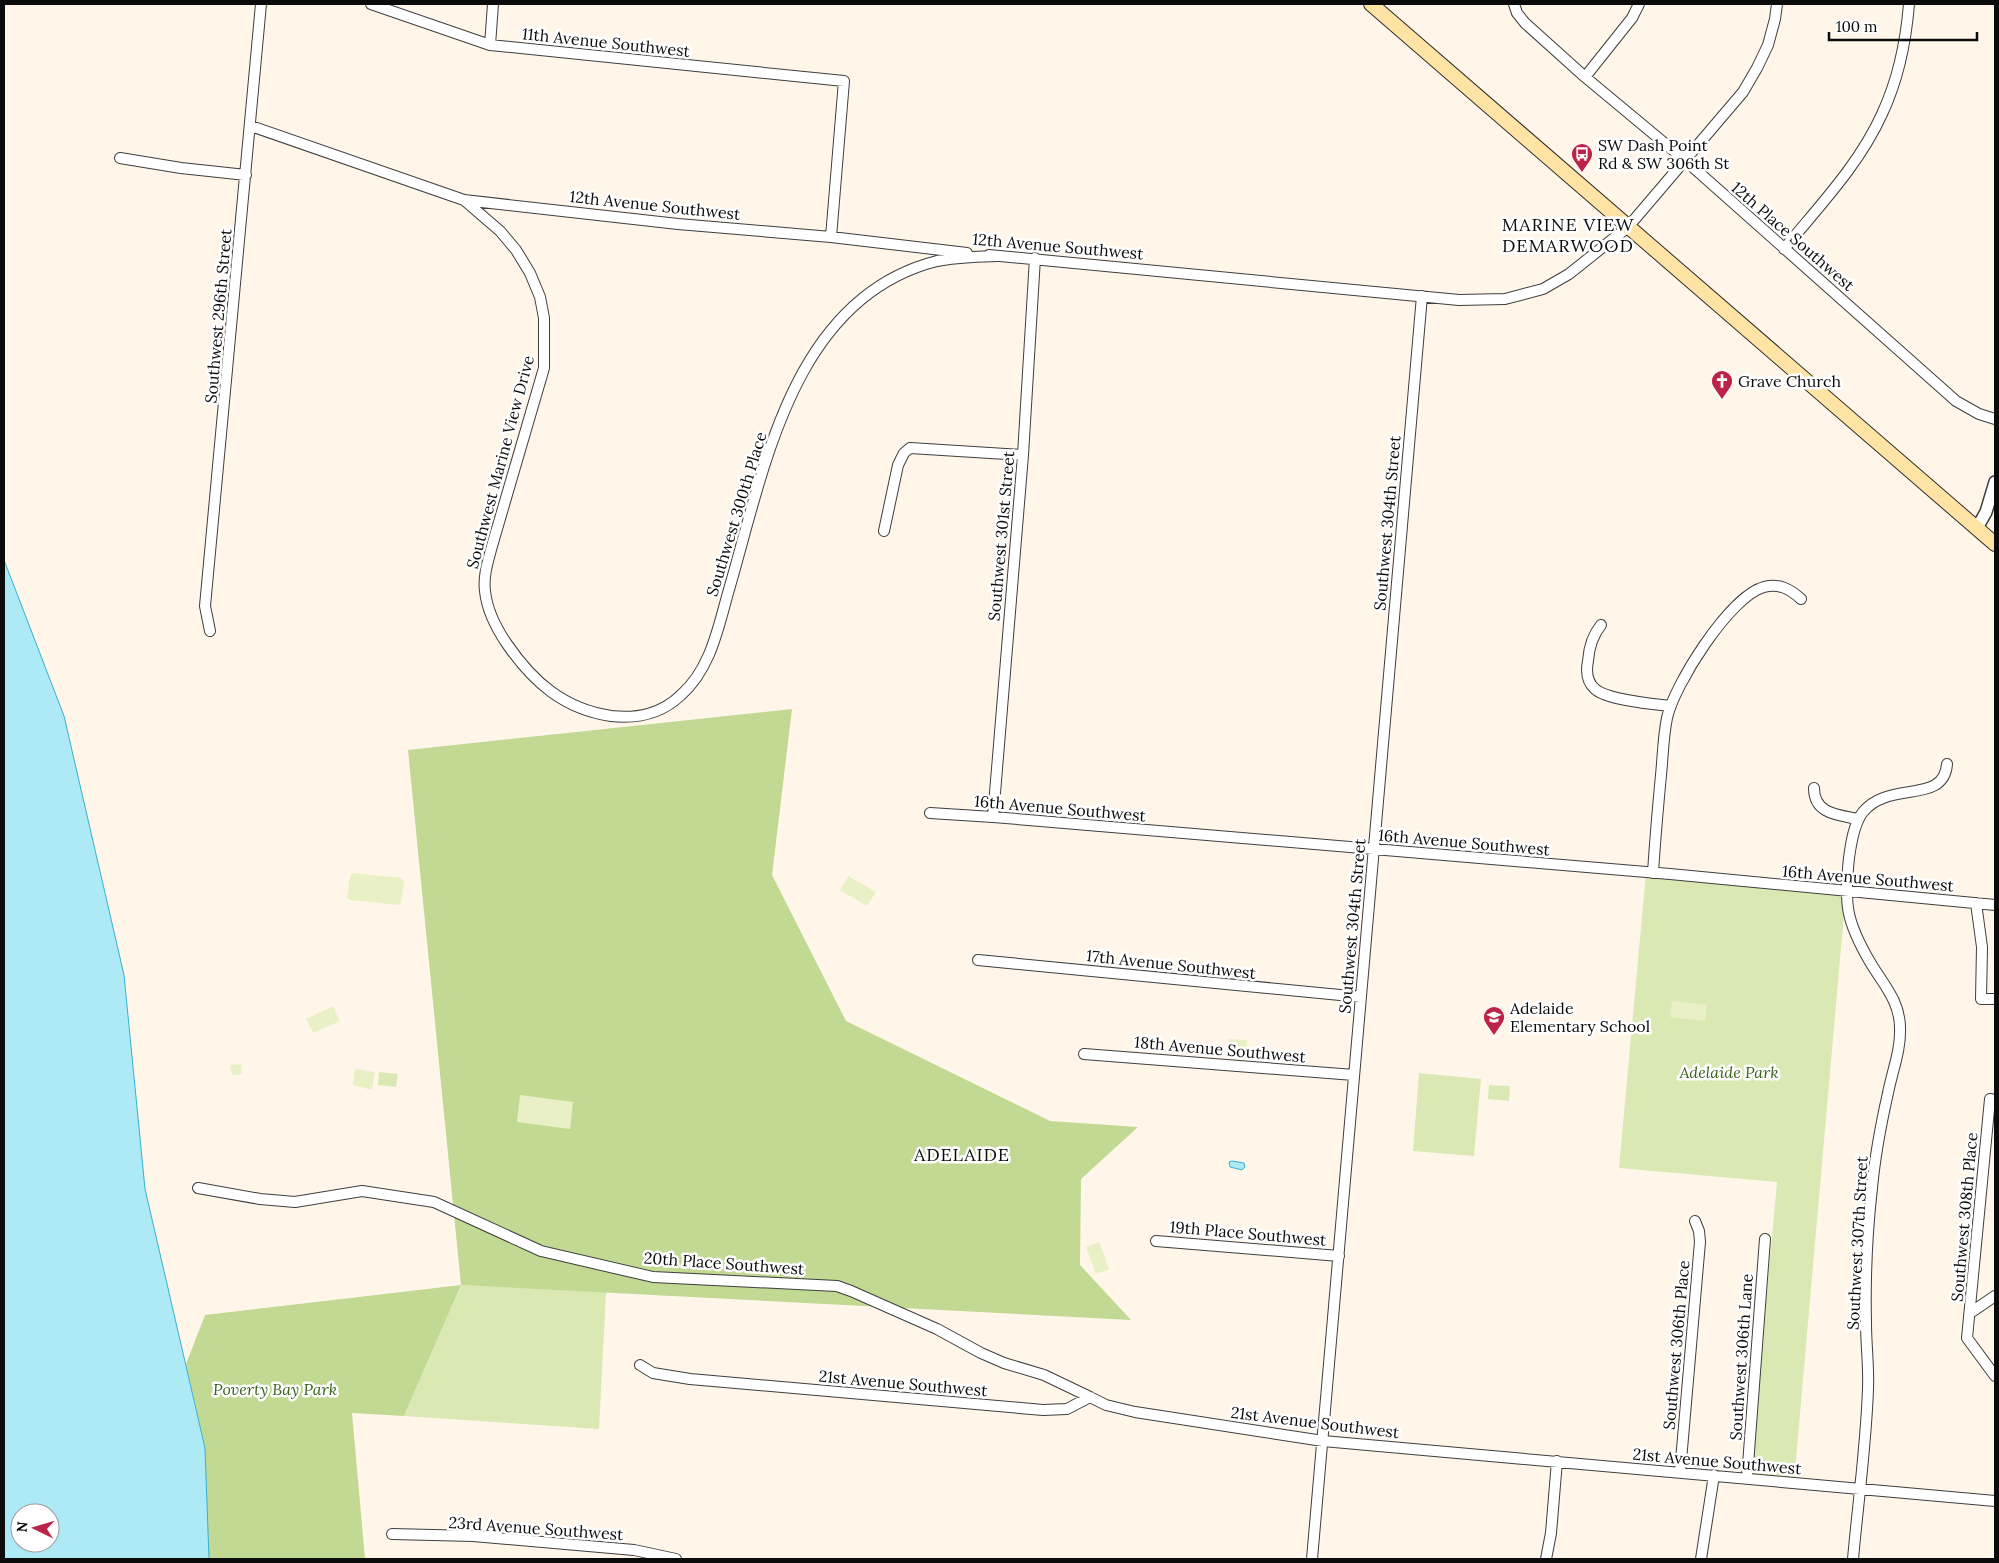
<svg xmlns="http://www.w3.org/2000/svg" width="1999" height="1563" font-family="Lora,serif">
  <rect width="100%" height="100%" fill="#fff6e9"/>
  <path fill="#dae9b4" d="M1646,873L1846,891L1794,1482L1750,1479L1777,1182L1619,1168Z
    M379,1072L398,1074L396,1087L378,1085Z
    M1419,1073L1481,1079L1474,1156L1413,1151Z
    M1489,1085L1510,1086L1509,1101L1488,1099Z
    M461,1285L606,1292L599,1429L404,1416Z"/>
  <path fill="#c1d993" d="M792,709L772,875L846,1021L1050,1121L1138,1127L1081,1179L1080,1265L1131,1320L461,1285L404,1416L352,1413L365,1559H209L205,1448L186,1364L205,1315L461,1285L408,750Z"/>
  <path fill="#eaf0c5" d="M352,873L401,878L404,881L401,903L398,905L350,900L347,898L350,876Z
    M848,876L876,892L867,906L840,890Z
    M1672,1001L1707,1005L1705,1021L1670,1017Z
    M333,1006L340,1021L313,1033L306,1019Z
    M1229,1039L1247,1040L1246,1052L1227,1051Z
    M241,1064L242,1074L232,1075L230,1065Z
    M355,1069L375,1072L372,1090L353,1085Z
    M520,1095L573,1102L570,1129L517,1122Z
    M1099,1242L1109,1269L1096,1274L1086,1247Z"/>
  <path fill="#aeeaf6" stroke="#35b0ce" fill-rule="evenodd" d="M4,560L64,716L124,975L145,1189L205,1448L209,1559H4ZM20,1513H50V1543H20Z
    M1232,1161L1244,1163L1245,1167L1242,1170L1230,1167L1229,1162Z"/>
  <g fill="none" stroke-linecap="round" stroke-linejoin="round">
    <g stroke="#3e3e3e" stroke-width="12">
      <path id="minor" d="M371,4L490,45L844,81L831,237
        M1514,4L1517,13L1525,23L1585,77L1686,161L1956,401L1979,414L1995,419
        M490,45L493,4
        M1585,77L1632,18L1639,4
        M251,126L464,200L500,231L516,250L530,273L540,297L544,318V368L492,546C488,561 483,576 485,591C487,611 496,628 507,644C533,682 564,709 611,716C638,719 661,714 681,695C712,668 719,623 730,586C765,465 794,297 937,261C957,257 976,257 996,256
        M120,158L181,168L246,175
        M464,200L678,224L831,237L967,253
        M1784,249C1819,206 1859,165 1882,114C1898,80 1906,41 1909,4
        M989,255L1459,300L1505,299L1543,289L1569,274L1628,227L1743,92L1757,68L1768,45L1775,19L1777,4
        M884,531L898,465L904,453L910,448L1023,455
        M1601,625C1592,636 1589,647 1588,661C1586,671 1587,682 1595,689C1607,700 1653,704 1670,706
        M210,631L205,606L261,4
        M1814,788C1814,814 1838,815 1858,819
        M930,813L993,817L1670,874L1995,905
        M993,817L1023,455L1035,258
        M1653,873C1655,840 1658,807 1661,775C1663,756 1663,737 1667,718C1674,685 1730,596 1764,587C1779,583 1790,589 1801,599
        M1976,903L1982,947L1981,999H1995
        M978,960L1361,997
        M1084,1054L1354,1075
        M1995,1100L1990,1099L1967,1338L1995,1376
        M198,1188L260,1199L295,1202L362,1191L434,1202L541,1251L653,1277L837,1286L851,1291L937,1329L981,1353L1004,1363L1044,1375L1090,1397
        M1156,1241L1339,1256
        M1970,1313L1995,1296
        M640,1365L653,1373L690,1379L1043,1410L1067,1409L1090,1397L1106,1405L1135,1412L1323,1441L1995,1501
        M1680,1472L1700,1242L1699,1231L1695,1221
        M1747,1478L1765,1239
        M392,1534L473,1536L634,1550L676,1559
        M1312,1559L1422,296
        M1546,1559L1551,1533L1557,1461
        M1701,1559L1714,1475
        M1853,1559C1858,1503 1866,1446 1868,1389C1869,1367 1866,1345 1866,1323C1865,1279 1867,1232 1872,1188C1875,1156 1881,1124 1888,1093C1892,1072 1901,1050 1900,1028C1900,1001 1883,984 1870,962C1846,921 1844,904 1849,858C1851,843 1854,823 1863,812C1889,780 1944,805 1947,764"/>
    </g>
    <g stroke="#3e3e3e" stroke-width="14">
      <path id="tertiary" d="M1977,528L1986,512L1995,482"/>
    </g>
    <g stroke="#2d2d2d" stroke-width="16">
      <path id="secondary" d="M1371,4L1995,544"/>
    </g>
    <use href="#minor" stroke="#fff" stroke-width="10"/>
    <use href="#tertiary" stroke="#fff" stroke-width="11"/>
    <use href="#secondary" stroke="#ffe3a4" stroke-width="14"/>
  </g>
  <defs>
    <g id="bus-pin" transform="scale(1.125)"><path d="M0 17L-7.5 6A9.5 9.5 0 1 1 7.5 6Z" fill="#bb2349" stroke="#fff"/><path d="M-5-6H5V4H4V6H2V4H-2V6H-4V4H-5ZM-3.5-4V0h7V-4ZM-3.5 1.2v1.5H-2V1.2ZM2 1.2v1.5H3.5V1.2Z" fill="#fff"/></g>
    <g id="church-pin" transform="scale(1.125)"><path d="M0 17L-7.5 6A9.5 9.5 0 1 1 7.5 6Z" fill="#bb2349" stroke="#fff"/><path d="M-1.2-6h2.4v3.5h3.3v2.4h-3.3V6h-2.4V-.1h-3.3v-2.4h3.3Z" fill="#fff"/></g>
    <g id="school-pin" transform="scale(1.125)"><path d="M0 17L-7.5 6A9.5 9.5 0 1 1 7.5 6Z" fill="#bb2349" stroke="#fff"/><path d="M0-5L7-2L0 1L-7-2ZM-4 1L0 2.5L4 1V4Q0 6-4 4Z" fill="#fff"/></g>
  </defs>
  <g fill-rule="evenodd">
    <use href="#bus-pin" x="1582" y="154"/>
    <use href="#church-pin" x="1722" y="381"/>
    <use href="#school-pin" x="1494" y="1017"/>
  </g>
  <g text-anchor="middle" dominant-baseline="central" stroke-width="5" stroke-linejoin="round" paint-order="stroke">
    <g font-size="16" fill="#0b0b0b" stroke="#fff">
      <text transform="translate(606 42) rotate(6)">11th Avenue Southwest</text>
      <text transform="translate(655 205) rotate(6)">12th Avenue Southwest</text>
      <text transform="translate(1793 236) rotate(41)">12th Place Southwest</text>
      <text transform="translate(1058 246) rotate(5)">12th Avenue Southwest</text>
      <text transform="translate(218 316) rotate(-85)">Southwest 296th Street</text>
      <text transform="translate(500 462) rotate(-75)">Southwest Marine View Drive</text>
      <text transform="translate(736 514) rotate(-73)">Southwest 300th Place</text>
      <text transform="translate(1387 523) rotate(-85)">Southwest 304th Street</text>
      <text transform="translate(1001 536) rotate(-85)">Southwest 301st Street</text>
      <text transform="translate(1060 808) rotate(5)">16th Avenue Southwest</text>
      <text transform="translate(1464 842) rotate(5)">16th Avenue Southwest</text>
      <text transform="translate(1868 878) rotate(5)">16th Avenue Southwest</text>
      <text transform="translate(1352 926) rotate(-85)">Southwest 304th Street</text>
      <text transform="translate(1171 964) rotate(6)">17th Avenue Southwest</text>
      <text transform="translate(1220 1049) rotate(5)">18th Avenue Southwest</text>
      <text transform="translate(1964 1217) rotate(-85)">Southwest 308th Place</text>
      <text transform="translate(1248 1233) rotate(5)">19th Place Southwest</text>
      <text transform="translate(1857 1243) rotate(-87)">Southwest 307th Street</text>
      <text transform="translate(724 1263) rotate(4)">20th Place Southwest</text>
      <text transform="translate(1676 1345) rotate(-85)">Southwest 306th Place</text>
      <text transform="translate(1741 1357) rotate(-86)">Southwest 306th Lane</text>
      <text transform="translate(903 1383) rotate(5)">21st Avenue Southwest</text>
      <text transform="translate(1315 1422) rotate(7)">21st Avenue Southwest</text>
      <text transform="translate(1717 1461) rotate(5)">21st Avenue Southwest</text>
      <text transform="translate(536 1528) rotate(4)">23rd Avenue Southwest</text>
    </g>
    <g font-size="16" fill="#0b0b0b" stroke="#fff" text-anchor="start">
      <text x="1598" y="145">SW Dash Point<tspan x="1598" dy="18">Rd &amp; SW 306th St</tspan></text>
      <text x="1738" y="381">Grave Church</text>
      <text x="1510" y="1008">Adelaide<tspan x="1510" dy="18">Elementary School</tspan></text>
    </g>
    <g font-size="16" font-style="italic" fill="#39621c" stroke="#fff">
      <text x="1729" y="1072">Adelaide Park</text>
      <text x="275" y="1389">Poverty Bay Park</text>
    </g>
    <g font-size="18" letter-spacing="1" fill="#0b0b0b" stroke="#fff">
      <text x="1568" y="224">MARINE VIEW<tspan x="1568" dy="21">DEMARWOOD</tspan></text>
      <text x="962" y="1154">ADELAIDE</text>
    </g>
  </g>
  <rect width="1999" height="1563" fill="none" stroke="#0b0b0b" stroke-width="10"/>
  <g transform="translate(35 1528) rotate(275)"><circle r="24" fill="#ffffff" stroke="#9d9d9d"/>
  <path d="M0-4L9 19L0 12L-9 19Z" fill="#bb2349"/>
  <text y="-8" font-size="14" font-weight="bold" text-anchor="middle" fill="#0b0b0b">N</text>
  </g>
  <path d="M1829 32v8h148v-8" fill="none" stroke="#0b0b0b" stroke-width="2.5"/>
  <text x="1836" y="32" font-size="15" fill="#0b0b0b" stroke="#ffffff" stroke-width="4" paint-order="stroke">100 m</text>
</svg>
